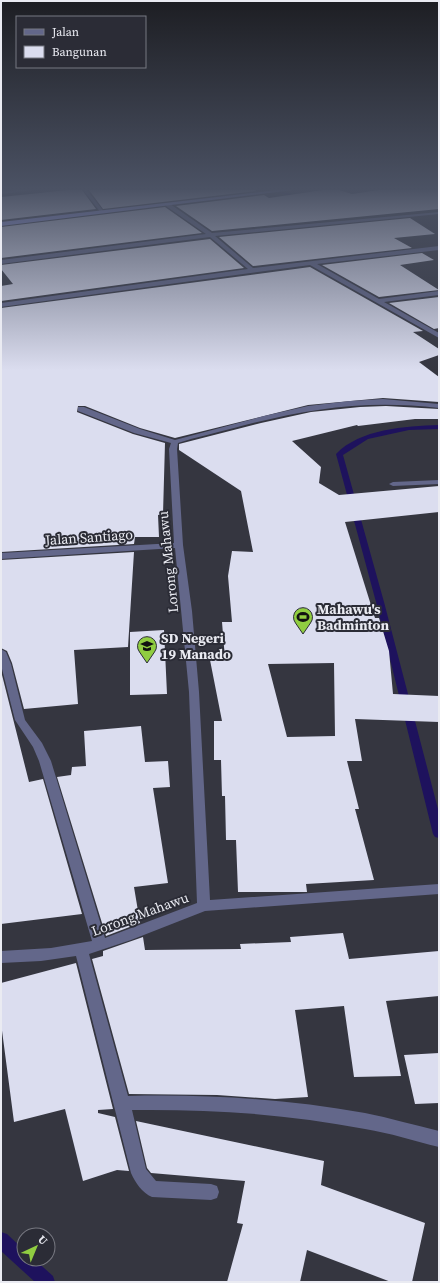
<svg xmlns="http://www.w3.org/2000/svg" width="440" height="1283" font-family="'Source Serif 4',serif">
  <rect width="100%" height="100%" fill="#353640"/>
  <g fill="none" stroke-linecap="round" stroke-linejoin="round">
    <path fill="#1e125d" fill-rule="evenodd" d="M271,190H277L303,198L300,199Z
      M439,425V429L409,430L368,439L343,455L384,602L439,813V838L435,837L433,834L376,602L336,454C360,429 405,426 439,425Z
      M1,1232L7,1234L24,1250V1259H34L53,1276L55,1282H35L1,1251Z"/>
  </g>
  <path fill="#dbddef" fill-rule="evenodd" d="M69,190H82L96,209L1,220V197Z
    M89,190H255L256,191L103,209Z
    M323,190H339L352,194L379,190H439V209L212,231L176,206L264,195L269,198Z
    M165,207L202,233L1,258V227Z
    M410,218L435,234L394,238L412,248L253,266L219,237Z
    M210,239L244,268L1,301V286L13,284L1,269V265Z
    M422,253L434,260L400,265L439,290L379,297L322,265Z
    M310,267L423,331L413,332L439,349V355L419,362L439,377V402L383,398L308,405L175,438L140,428L85,406H78L77,412L133,434L165,443L163,514L158,515L159,537H135L134,544L1,552V308Z
    M439,297V328L434,329L389,303Z
    M386,406L439,409V419H415L358,426L357,425L292,441L321,467L319,483L339,495L439,486V512L345,522L375,618H379L389,651L393,694L439,696V722L355,719L362,761H347L359,809H355L374,880L306,884L307,892H238L236,840H226L225,796H222L221,760H214V721H222L210,660L225,659L222,622H232L228,576L232,551L253,552L241,491L179,450V444L261,423L311,412L360,407ZM334,663L335,736L287,737L268,664Z
    M134,552L128,647L74,650L78,704L24,709L12,663L7,651L1,648V560Z
    M164,630L167,694L130,695V632Z
    M1,671L29,782L43,779L82,914L1,924Z
    M141,726L145,762L168,761L170,787L153,788L168,883L134,887L140,923L106,936L57,777L71,775L72,767L86,766L84,731Z
    M343,933L349,959L439,951V996L386,1001L401,1076L354,1077L344,1006L295,1010L308,1097L275,1099L217,1095L129,1094L92,959L103,956V951L143,937L145,950L241,949L240,944L291,942L290,937Z
    M76,963L113,1109L98,1110V1113L115,1117L129,1171L117,1170L83,1181L65,1109L14,1122L1,1023V983Z
    M439,1053V1103L415,1104L404,1055Z
    M136,1121L324,1161L321,1185L425,1223L412,1282H391L307,1250L300,1282H227L243,1224L237,1223L245,1181L151,1173L147,1168Z"/>
  <g fill="none" stroke-linecap="round" stroke-linejoin="round">
    <path fill="#63678a" fill-rule="evenodd" d="M19,190H34L1,194V192Z
      M83,190H87L105,213H101Z
      M166,204H170L212,233L439,212V214L215,236L253,268L439,246V250L317,264L379,299L439,291V295L384,302L439,333V338L310,265L1,307V303L248,269L210,237L1,264V260L206,234L166,206Z
      M383,399L439,404V408C365,399 305,409 234,428C216,433 196,437 178,443L177,449L183,545L192,611L199,692L210,900L439,884V894L205,911L131,940L89,954L128,1096C207,1094 287,1099 365,1113C390,1118 414,1125 439,1131V1147C414,1141 390,1133 365,1129C288,1114 210,1109 132,1110L146,1169L156,1181L211,1184L217,1186L219,1192L217,1198L211,1200L152,1197C142,1193 135,1182 131,1173L76,956L41,961L1,963V951L51,948L92,941L39,761L33,747L15,720L1,665V649L6,652L11,664L25,720L42,743L51,761L105,938L197,903L189,692L175,548L1,559V553L174,543L169,449L171,443L134,433L78,411V407H84L140,429L175,440L264,416L308,406L350,401Z
      M439,480V484L393,486L389,484L393,482Z"/>
    <path fill="#a0a5fc" fill-rule="evenodd" d="M277,190H293L1,226V222Z"/>
  </g>
  <linearGradient id="sky" x2="0" y2="1"><stop stop-color="#1d1e23"/><stop offset="0.51" stop-color="#4b5264"/><stop offset="1" stop-color="#4b5264" stop-opacity="0"/></linearGradient>
  <rect width="440" height="370" fill="url(#sky)"/>
  <defs>
    <g id="stadium-pin" transform="scale(1)"><path d="M0 17L-7.5 6A9.5 9.5 0 1 1 7.5 6Z" fill="#90cd41" stroke="#2b2c36"/><path d="M0-5a6.5 5 0 1 0 0 10a6.5 5 0 1 0 0-10ZM-3.5-1.8h7v3.6h-7Z" fill="#111"/></g>
    <g id="school-pin" transform="scale(1)"><path d="M0 17L-7.5 6A9.5 9.5 0 1 1 7.5 6Z" fill="#90cd41" stroke="#2b2c36"/><path d="M0-5L7-2L0 1L-7-2ZM-4 1L0 2.5L4 1V4Q0 6-4 4Z" fill="#111"/></g>
  </defs>
  <g fill-rule="evenodd">
    <use href="#stadium-pin" x="303" y="617"/>
    <use href="#school-pin" x="147" y="646"/>
  </g>
  <g text-anchor="middle" dominant-baseline="central" stroke-width="4" stroke-linejoin="round" paint-order="stroke">
    <g font-size="14" fill="#eaebf2" stroke="#2b2c36">
      <text transform="translate(89 537) rotate(-4)">Jalan Santiago</text>
      <text transform="translate(168 562) rotate(-96)">Lorong Mahawu</text>
      <text transform="translate(140 914) rotate(-20)">Lorong Mahawu</text>
    </g>
    <g font-size="14" font-weight="bold" fill="#eaebf2" stroke="#2b2c36" text-anchor="start">
      <text x="317" y="609">Mahawu's<tspan x="317" dy="16">Badminton</tspan></text>
      <text x="161" y="638">SD Negeri<tspan x="161" dy="16">19 Manado</tspan></text>
    </g>
  </g>
  <rect width="440" height="1283" fill="none" stroke="#eaebf2" stroke-width="4"/>
  <rect x="16" y="16" width="130" height="52" fill="#2b2c36" stroke="#777881"/>
  <rect x="24" y="29" width="20" height="6" fill="#63678a" stroke="#777881"/>
  <text x="52" y="36" font-size="12" fill="#eaebf2">Jalan</text>
  <rect x="24" y="46" width="20" height="12" fill="#dbddef" stroke="#777881"/>
  <text x="52" y="56" font-size="12" fill="#eaebf2">Bangunan</text>
  <g transform="translate(36 1247) rotate(44)"><circle r="19" fill="#2b2c36" stroke="#777881"/>
  <path d="M0-3L7 15L0 10L-7 15Z" fill="#90cd41"/>
  <text y="-6" font-size="11" font-weight="bold" text-anchor="middle" fill="#eaebf2">U</text>
  </g>
</svg>
